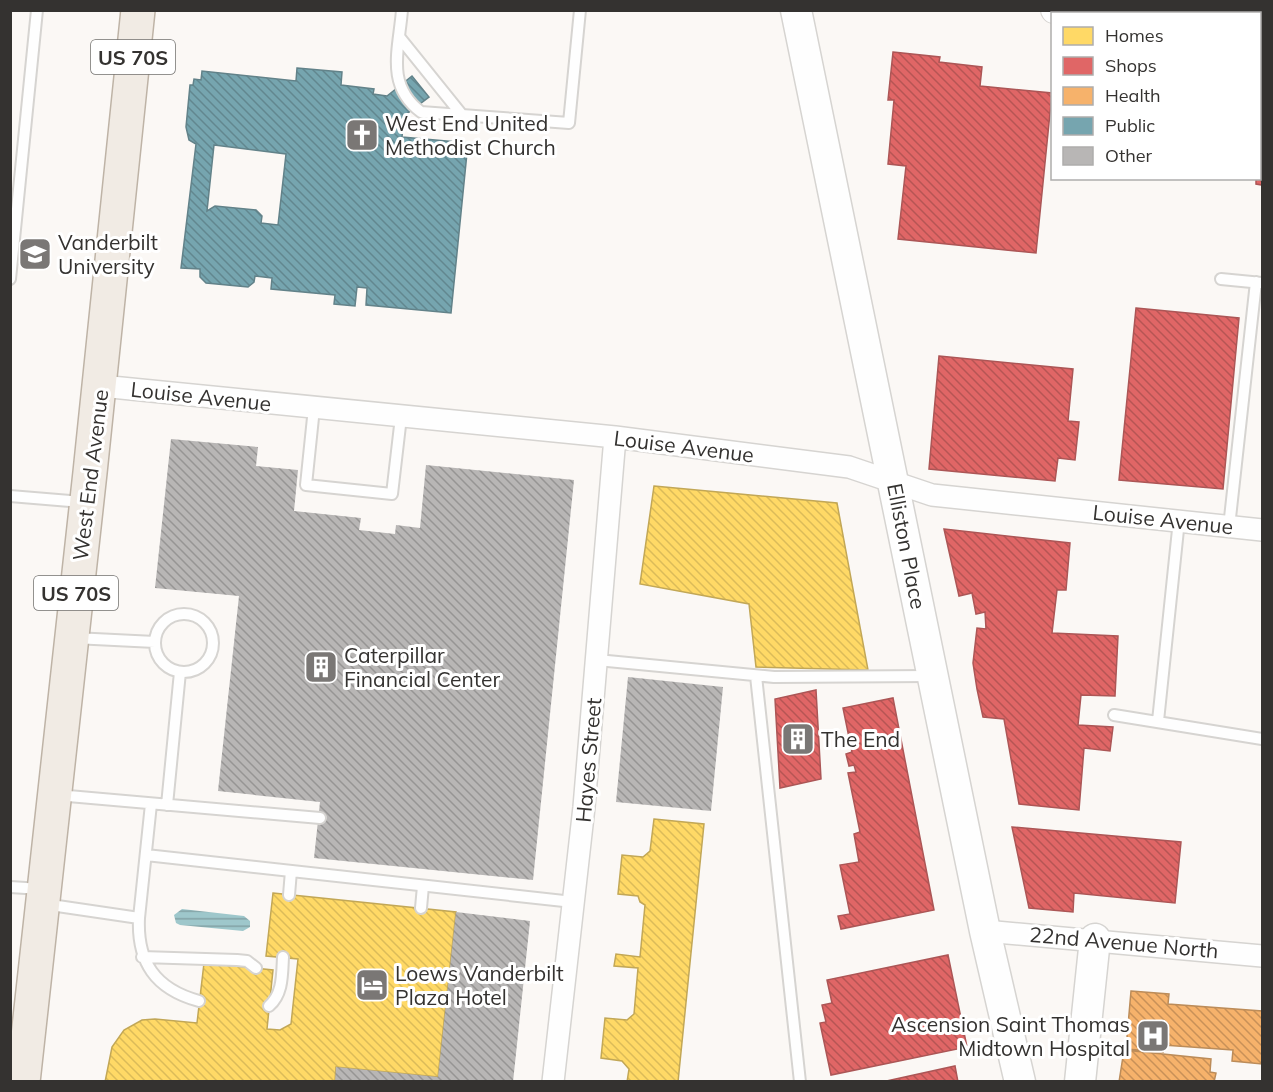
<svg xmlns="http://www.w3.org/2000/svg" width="1273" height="1092" font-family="Mulish,sans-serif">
  <defs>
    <pattern id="water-rules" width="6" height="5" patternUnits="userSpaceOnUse" patternTransform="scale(1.5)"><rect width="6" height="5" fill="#9ec7cb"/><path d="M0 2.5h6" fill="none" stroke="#82a2a5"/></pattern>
    <pattern id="homes-back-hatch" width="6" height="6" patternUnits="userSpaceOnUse" patternTransform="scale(1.5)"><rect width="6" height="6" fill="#ffd966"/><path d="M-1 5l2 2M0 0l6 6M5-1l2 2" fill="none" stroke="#dbbb59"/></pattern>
    <pattern id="shops-back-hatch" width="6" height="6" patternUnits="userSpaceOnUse" patternTransform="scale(1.5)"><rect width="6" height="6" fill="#e06666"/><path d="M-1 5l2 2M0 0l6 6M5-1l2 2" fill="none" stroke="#b65554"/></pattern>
    <pattern id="health-back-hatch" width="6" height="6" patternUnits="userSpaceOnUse" patternTransform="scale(1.5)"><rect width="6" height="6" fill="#f6b26b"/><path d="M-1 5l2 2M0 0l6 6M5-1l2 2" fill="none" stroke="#c89158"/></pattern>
    <pattern id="public-back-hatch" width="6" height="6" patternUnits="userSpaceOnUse" patternTransform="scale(1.5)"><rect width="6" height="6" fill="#76a5af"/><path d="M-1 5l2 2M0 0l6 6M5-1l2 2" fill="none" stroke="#62878f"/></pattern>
    <pattern id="building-back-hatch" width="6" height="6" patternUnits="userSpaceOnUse" patternTransform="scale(1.5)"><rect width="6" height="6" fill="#b8b6b5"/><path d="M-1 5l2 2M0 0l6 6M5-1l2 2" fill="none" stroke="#969594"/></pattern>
  </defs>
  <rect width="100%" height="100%" fill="#fbf8f5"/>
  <path fill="url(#water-rules)" d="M182,909L244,916L250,921V927L243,931L180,925L176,923L174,915Z"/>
  <path fill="url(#homes-back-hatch)" stroke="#c2a756" stroke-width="1.5" d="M654,486L837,503L868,670L756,667L749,604L640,584Z
    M654,819L704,824L678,1082H627L629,1069L622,1061L601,1058L605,1018L627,1020L634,1014L638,968L614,966L616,954L640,957L645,905L640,902L638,896L618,894L622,855L643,857L650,851Z
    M273,893L456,912L438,1077L336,1067L335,1082H105L112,1047L124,1030L142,1020L155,1019L197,1023L204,963L273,970L267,1029L280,1030L291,1024L298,959L266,956Z"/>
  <path fill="url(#shops-back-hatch)" stroke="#ac5656" stroke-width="1.5" d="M893,52L940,57L939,62L982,67L980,86L1052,93L1036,253L898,239L906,166L888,164L894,100H888Z
    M1262,116V185L1256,184V178H1260Z
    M1136,308L1239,318L1223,489L1119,480Z
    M939,356L1073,369L1068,421L1079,422L1075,460L1058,458L1055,481L929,469Z
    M944,529L1070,543L1066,590H1057L1052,633L1118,636L1115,696L1081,695L1078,725L1113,727L1110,751L1084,748L1079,810L1019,804L1004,719L983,717L977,689L973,663L977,628L986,629L985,612L976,614L972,593L959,596Z
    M816,690L821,779L780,788L775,699Z
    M893,698L934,910L841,929L838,916L850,914L840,865L859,862L854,834L860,832L848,773L856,772L854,765L849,766L846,754L852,752L843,708Z
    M1012,827L1181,842L1175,903L1074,893L1073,912L1029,908Z
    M948,955L967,1047L831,1075L820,1023L826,1022L822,1005L832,1003L827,980Z
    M955,1066L958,1082H882Z"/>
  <path fill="url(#health-back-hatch)" stroke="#bc8c59" stroke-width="1.5" d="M1131,991L1169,994L1168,1004L1262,1011V1064L1232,1061L1233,1050L1163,1045V1052L1126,1049Z
    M1124,1050L1211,1059L1210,1072L1216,1073L1214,1082H1119Z"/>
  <path fill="url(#public-back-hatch)" stroke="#628289" stroke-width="1.5" fill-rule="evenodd" d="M297,68L342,72L341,85L374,89L373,94L387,96L412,76L429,97L404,116L402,137L468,143L451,313L366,305L367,288L357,287L355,306L334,304L335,295L271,289L272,278L255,276L254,282L248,287L206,283L200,277V269L181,268L196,144L189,140L186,127L190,85H193L194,79L201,80L202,71L296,81ZM214,145L286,154L278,225L261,223L262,216L256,210L215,206L207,211Z"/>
  <path fill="url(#building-back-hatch)" d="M171,439L258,447L256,466L298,470L294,511L361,518L359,530L395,534L396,525L420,528L426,465L574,480L533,880L314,858L320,802L218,791L239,596L155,588Z
    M628,677L723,687L711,811L616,802Z
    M456,912L530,921L513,1082H335L336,1067L438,1077Z"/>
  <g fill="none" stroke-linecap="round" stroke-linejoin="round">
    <g stroke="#d6d4d1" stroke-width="14">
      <path id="service" d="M402,10C399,49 385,85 421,112L569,123L580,10
        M400,38L462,115
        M10,279L37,10
        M1221,279L1262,283
        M314,408L306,485L392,494L401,417
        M10,496L82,502
        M1229,527L1256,282
        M155 643a29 29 0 1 1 58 0a29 29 0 1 1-58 0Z
        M74,638L155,642
        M597,660L774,677L930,676
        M756,676L800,1082
        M1114,715L1262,739
        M1158,721L1179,520
        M57,795L320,818
        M167,805L180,672
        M146,855L573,902
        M10,887L41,889
        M289,895L291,871
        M44,904L139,918C137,962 155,989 199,1001
        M421,908L423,886
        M139,918L151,804
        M142,957L237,960L247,961L256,968
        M269,1006C283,994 282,975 283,957"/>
    </g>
    <g stroke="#d6d4d1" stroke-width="24">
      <path id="minor" d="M1192,14L1193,10
        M101,386L615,437L849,467L932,495L1262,530
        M985,931L1262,956
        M553,1082L584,807L615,437"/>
    </g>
    <g stroke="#d6d4d1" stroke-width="28">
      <path id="tertiary" d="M1054,10L1084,14
        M1260,32H1262"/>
    </g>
    <g stroke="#d6d4d1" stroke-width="33">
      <path id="secondary" d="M796,10L985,931L1020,1082
        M1080,1082L1095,939"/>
    </g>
    <g stroke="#beb3a6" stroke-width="36">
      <path id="primary" d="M23,1082C62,724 103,368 138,10"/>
    </g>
    <use href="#service" stroke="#fefefe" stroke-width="10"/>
    <use href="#minor" stroke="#fefefe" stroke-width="21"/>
    <use href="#tertiary" stroke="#fefefe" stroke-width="26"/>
    <use href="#secondary" stroke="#fefefe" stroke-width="30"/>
    <use href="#primary" stroke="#f1ebe4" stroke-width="33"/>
  </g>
  <defs>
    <g id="church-square" transform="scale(1.725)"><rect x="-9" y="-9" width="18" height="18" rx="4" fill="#7a7775" stroke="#fff"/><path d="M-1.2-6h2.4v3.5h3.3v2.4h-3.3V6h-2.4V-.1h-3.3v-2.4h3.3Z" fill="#fff"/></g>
    <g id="university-square" transform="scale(1.725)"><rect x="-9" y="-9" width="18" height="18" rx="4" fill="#7a7775" stroke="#fff"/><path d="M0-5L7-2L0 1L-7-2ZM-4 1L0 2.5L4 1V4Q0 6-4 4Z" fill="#fff"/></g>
    <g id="building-square" transform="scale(1.725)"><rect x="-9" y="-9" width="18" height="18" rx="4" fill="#7a7775" stroke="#fff"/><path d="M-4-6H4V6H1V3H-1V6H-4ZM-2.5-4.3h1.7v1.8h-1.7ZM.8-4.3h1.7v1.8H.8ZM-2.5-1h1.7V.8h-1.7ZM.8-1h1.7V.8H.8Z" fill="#fff"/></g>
    <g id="hotel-square" transform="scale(1.725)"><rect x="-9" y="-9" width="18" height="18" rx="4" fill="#7a7775" stroke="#fff"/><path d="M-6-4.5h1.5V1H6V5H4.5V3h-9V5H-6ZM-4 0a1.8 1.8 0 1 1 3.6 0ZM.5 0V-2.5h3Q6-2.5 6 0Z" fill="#fff"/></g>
    <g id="hospital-square" transform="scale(1.725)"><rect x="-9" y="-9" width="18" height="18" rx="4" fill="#7a7775" stroke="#fff"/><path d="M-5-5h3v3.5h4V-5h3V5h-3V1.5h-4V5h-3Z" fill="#fff"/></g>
  </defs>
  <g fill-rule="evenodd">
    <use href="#church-square" x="362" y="135"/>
    <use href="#university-square" x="35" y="254"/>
    <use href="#building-square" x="321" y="667"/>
    <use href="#building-square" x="798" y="739"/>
    <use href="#hotel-square" x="372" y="985"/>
    <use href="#hospital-square" x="1153" y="1036"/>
  </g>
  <g text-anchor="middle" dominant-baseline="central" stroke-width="6" stroke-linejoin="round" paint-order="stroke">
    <g fill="#fff" stroke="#71706e" stroke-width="1.5">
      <rect x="91" y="40" width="84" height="34" rx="4.5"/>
      <rect x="34" y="576" width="84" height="34" rx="4.5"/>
    </g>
    <g font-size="20" font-weight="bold" fill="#343230">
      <text x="133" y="57">US 70S</text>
      <text x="76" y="593">US 70S</text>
    </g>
    <g font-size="21" fill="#343230" stroke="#fff" text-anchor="start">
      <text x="385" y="123">West End United<tspan x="385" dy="24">Methodist Church</tspan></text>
      <text x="58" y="242">Vanderbilt<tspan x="58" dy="24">University</tspan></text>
      <text x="344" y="655">Caterpillar<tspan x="344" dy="24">Financial Center</tspan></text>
      <text x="821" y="739">The End</text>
      <text x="395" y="973">Loews Vanderbilt<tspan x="395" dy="24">Plaza Hotel</tspan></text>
      <text x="1130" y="1024" text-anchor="end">Ascension Saint Thomas<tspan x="1130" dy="24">Midtown Hospital</tspan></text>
    </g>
    <g font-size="21" fill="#343230" stroke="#fff">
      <text transform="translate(201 396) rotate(6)">Louise Avenue</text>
      <text transform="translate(684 446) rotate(7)">Louise Avenue</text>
      <text transform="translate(90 475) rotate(-83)">West End Avenue</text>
      <text transform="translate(1163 519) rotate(6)">Louise Avenue</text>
      <text transform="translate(907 546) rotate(79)">Elliston Place</text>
      <text transform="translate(588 760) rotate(-85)">Hayes Street</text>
      <text transform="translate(1124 942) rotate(5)">22nd Avenue North</text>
    </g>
  </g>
  <rect width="1273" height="1092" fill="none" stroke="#343230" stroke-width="24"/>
  <rect x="1051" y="12" width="210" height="168" fill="#ffffff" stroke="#aeadac" stroke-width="1.5"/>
  <rect x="1063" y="27" width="30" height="18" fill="#ffd966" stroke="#aeadac" stroke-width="1.5"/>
  <text x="1105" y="42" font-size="18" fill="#343230">Homes</text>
  <rect x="1063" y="57" width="30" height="18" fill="#e06666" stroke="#aeadac" stroke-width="1.5"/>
  <text x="1105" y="72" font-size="18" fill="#343230">Shops</text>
  <rect x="1063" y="87" width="30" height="18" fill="#f6b26b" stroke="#aeadac" stroke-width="1.5"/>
  <text x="1105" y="102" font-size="18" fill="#343230">Health</text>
  <rect x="1063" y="117" width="30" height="18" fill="#76a5af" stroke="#aeadac" stroke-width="1.5"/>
  <text x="1105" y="132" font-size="18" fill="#343230">Public</text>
  <rect x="1063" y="147" width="30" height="18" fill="#b8b6b5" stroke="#aeadac" stroke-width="1.5"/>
  <text x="1105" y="162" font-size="18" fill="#343230">Other</text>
</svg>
